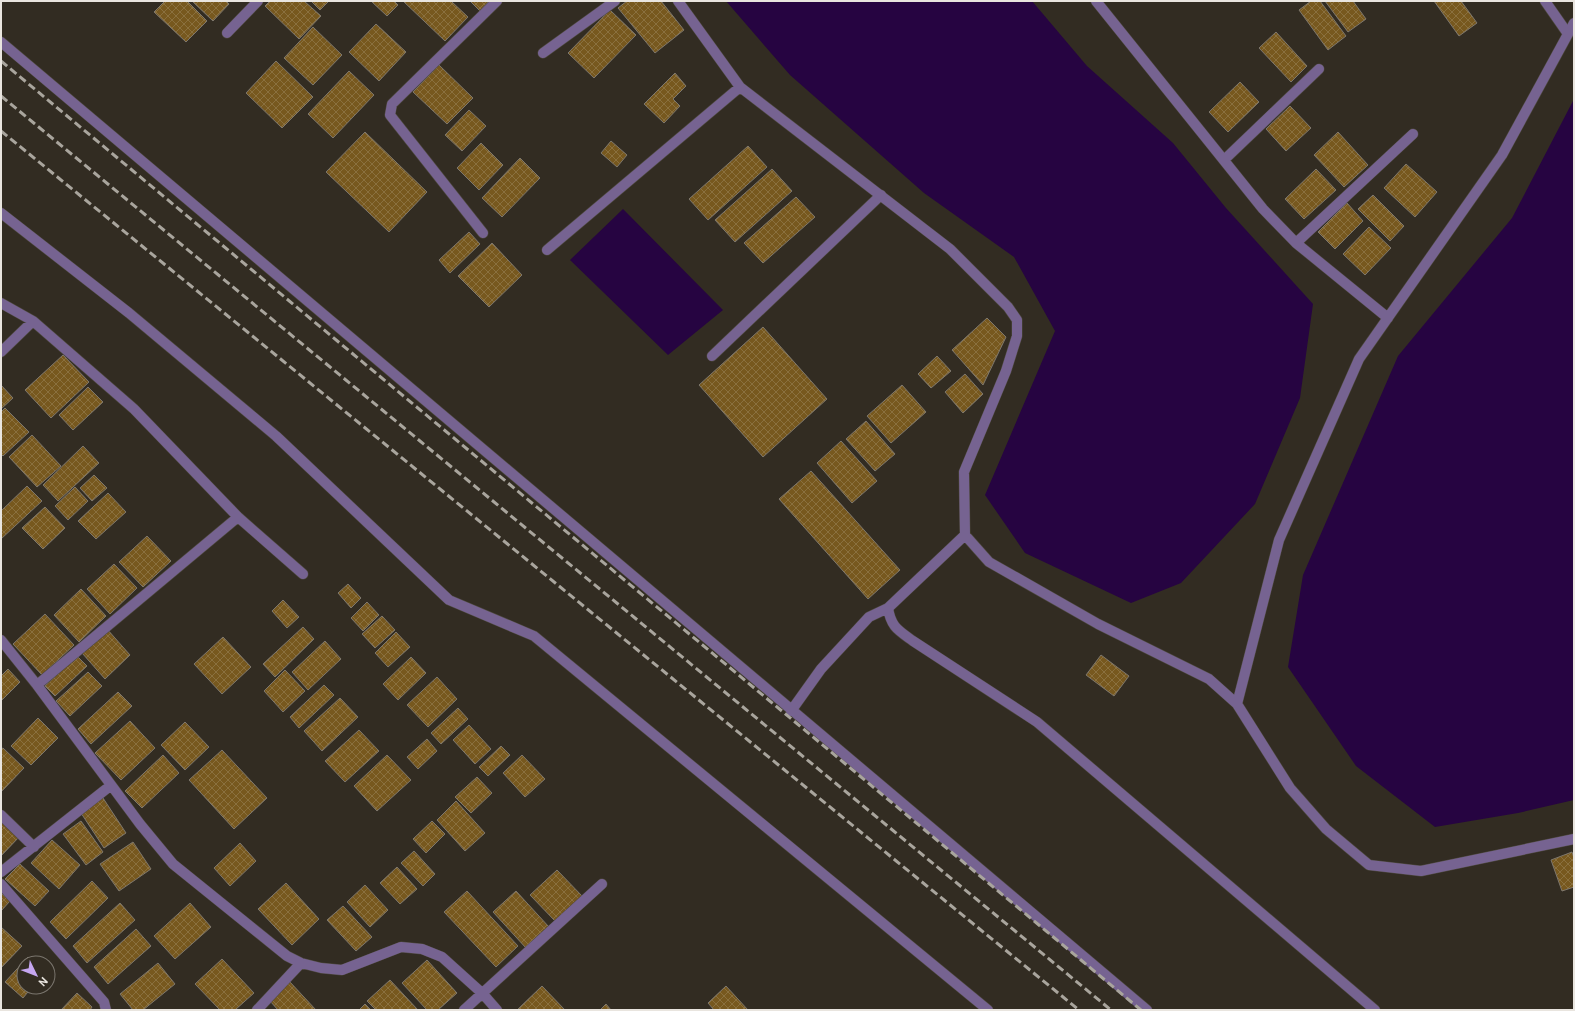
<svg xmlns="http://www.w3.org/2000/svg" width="1575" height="1011" font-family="Cabin,sans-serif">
  <defs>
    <pattern id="building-cross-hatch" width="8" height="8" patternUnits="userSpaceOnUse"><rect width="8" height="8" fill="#77581e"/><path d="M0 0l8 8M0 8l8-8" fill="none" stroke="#8a703e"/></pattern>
  </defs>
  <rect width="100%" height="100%" fill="#322c22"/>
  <path fill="#260441" d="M726,1H1032L1087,66L1173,143L1226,208L1313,304L1300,398L1255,504L1181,583L1131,603L1025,553L985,495L1055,331L1014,257L924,193L790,75Z
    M1574,99V800L1518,813L1435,827L1356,766L1288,667L1303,575L1398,356L1512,218Z
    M623,209L723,310L668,355L570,260Z"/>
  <path fill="url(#building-cross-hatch)" stroke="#7e776c" d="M165,1H187L207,21L186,42L154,12Z
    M192,1H226L229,4L213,21Z
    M270,1H304L321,16L299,39L265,6Z
    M311,1H329L320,10Z
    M371,1H394L398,5L387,16Z
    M403,1H451L468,17L445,41Z
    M470,1H489L480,11Z
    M627,1H661L684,30L655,53L618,8Z
    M1311,1H1320L1346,36L1328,50L1299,10Z
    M1325,1H1353L1366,19L1348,32Z
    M1434,1H1461L1477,23L1459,36Z
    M610,10L636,35L594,78L568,53Z
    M376,24L406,52L379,81L349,52Z
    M313,27L342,55L313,85L284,58Z
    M1276,32L1307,66L1291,82L1259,48Z
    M276,61L313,97L282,128L246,93Z
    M439,65L473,98L447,124L413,92Z
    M349,71L374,95L333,138L308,114Z
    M675,73L686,86L673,99L680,106L664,123L644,104Z
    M1240,82L1259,102L1228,132L1209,112Z
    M1290,106L1311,128L1286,151L1266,129Z
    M469,110L486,126L462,151L445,135Z
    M365,132L427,192L389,232L326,172Z
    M1338,132L1368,165L1344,187L1314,155Z
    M611,141L627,155L617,167L601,153Z
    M481,143L503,165L479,190L457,168Z
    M748,146L767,167L708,220L689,199Z
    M520,158L540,178L502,217L482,198Z
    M1406,164L1437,192L1415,217L1384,188Z
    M772,169L792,191L735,242L715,220Z
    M1316,169L1336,190L1304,219L1285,199Z
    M1373,195L1404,226L1390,241L1358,209Z
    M796,197L815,217L763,263L744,243Z
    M1347,203L1363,221L1335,249L1318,232Z
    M1369,227L1391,248L1365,275L1343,254Z
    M469,232L480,244L450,273L439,260Z
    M492,243L522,275L489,307L458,276Z
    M987,318L1006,337L983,385L952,350Z
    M763,327L827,399L763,457L699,385Z
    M63,355L89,382L51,418L25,390Z
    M937,356L951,371L931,388L918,374Z
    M965,374L983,394L963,413L945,392Z
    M1,385L13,398L1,409Z
    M902,385L926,412L891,443L867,416Z
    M88,387L103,402L73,430L59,415Z
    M5,408L29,432L3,456L1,454V412Z
    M866,421L895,454L875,471L846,439Z
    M32,435L61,466L37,487L9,457Z
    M841,441L877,481L852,503L817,463Z
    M83,446L99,463L58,501L43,485Z
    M811,471L900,570L868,599L779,499Z
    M94,475L107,488L92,501L80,488Z
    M27,486L42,501L1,539V511Z
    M75,487L88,501L68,520L55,506Z
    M108,493L126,512L96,539L78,521Z
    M45,507L65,528L43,549L22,528Z
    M147,536L171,561L143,587L119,562Z
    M114,564L137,588L110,614L87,589Z
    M348,584L361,598L351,608L338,593Z
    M81,589L106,616L79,642L54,615Z
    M283,600L299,617L287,628L272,611Z
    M367,602L379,615L363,631L351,618Z
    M45,614L74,645L42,675L13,644Z
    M382,616L395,630L375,648L362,634Z
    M303,627L314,639L275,677L263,664Z
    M107,629L130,655L105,679L82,653Z
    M396,632L410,647L388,667L375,653Z
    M223,637L251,667L222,694L194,664Z
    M325,641L341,659L308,690L292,672Z
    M1101,655L1129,676L1114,696L1086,675Z
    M77,656L87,666L55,696L45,686Z
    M411,657L426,673L398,700L383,684Z
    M8,669L20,682L1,701V676Z
    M285,670L305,691L283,712L264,691Z
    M88,672L102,686L70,716L56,701Z
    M437,677L457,699L428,727L407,705Z
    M324,685L334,695L299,728L290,717Z
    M118,692L132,706L91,744L78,729Z
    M340,698L358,717L322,751L304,731Z
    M458,708L468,719L441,744L431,733Z
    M38,718L58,738L31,765L11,746Z
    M130,721L155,748L121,780L95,753Z
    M185,722L209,747L185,770L161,745Z
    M469,725L491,749L475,764L453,740Z
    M359,730L379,751L345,782L325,761Z
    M427,739L437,751L418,769L407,757Z
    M501,746L510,755L488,776L479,767Z
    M3,748L24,768L1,792V749Z
    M222,750L267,798L234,829L189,780Z
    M163,755L179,773L142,808L125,791Z
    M387,755L411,780L377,811L354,786Z
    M522,755L545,779L525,797L503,773Z
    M477,777L492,793L471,813L455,797Z
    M103,798L126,833L104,848L81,813Z
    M456,801L485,833L465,851L437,820Z
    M1,819L20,836L1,856Z
    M81,821L103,852L86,865L63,834Z
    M432,821L445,834L426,853L413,839Z
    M52,840L80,865L59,889L31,863Z
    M133,842L151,869L119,891L100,864Z
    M240,843L256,861L230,886L214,868Z
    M414,851L435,874L423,886L401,863Z
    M1572,852L1574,858V887L1562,891L1551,860Z
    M20,864L49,891L35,906L5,879Z
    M397,867L417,889L400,904L380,883Z
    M557,870L583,897L556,922L530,895Z
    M92,881L108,898L66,939L50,922Z
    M286,883L319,919L292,945L258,909Z
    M365,885L388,910L370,927L347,902Z
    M467,891L518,946L496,967L444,912Z
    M516,891L549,927L526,948L493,912Z
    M1,893L10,901L1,911Z
    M120,903L135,920L87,963L73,946Z
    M190,903L211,927L175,959L154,936Z
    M343,906L372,937L356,951L327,920Z
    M1,927L22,946L1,968Z
    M136,929L151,946L108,984L94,967Z
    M28,957L35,963H24V987H32L23,998L5,982Z
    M222,959L254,993L235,1010H220L195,984Z
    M427,960L457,993L438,1010H427L402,983Z
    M158,963L175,984L143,1010H133L120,994Z
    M390,980L418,1010H376L367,1001Z
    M290,982L316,1010H278L270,1001Z
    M542,986L565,1010H517Z
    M726,986L748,1010H714L708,1003Z
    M77,993L92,1007L90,1010H61Z
    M365,1004L371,1010H359Z
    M606,1004L611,1010H600Z"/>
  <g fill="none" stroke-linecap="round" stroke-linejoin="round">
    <g stroke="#4f4a40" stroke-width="11">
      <path id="service" d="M712,356L881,195"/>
    </g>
    <g stroke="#4f4a40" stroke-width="11">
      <path id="minor" d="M678,1L740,87L950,249L1008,307L1017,320V336L1006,371L964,472L965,535L989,562L1098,624L1209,679L1237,704L1290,788L1326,829L1369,865L1421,871L1574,839
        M1096,1L1263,209L1296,243L1388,318
        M1545,1L1568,34
        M227,33L258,1
        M1,42L1147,1010
        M543,53L615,1
        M1224,160L1319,69
        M1,213L129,313L276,436L449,600L534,636L988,1010
        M483,233L390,115L392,104L497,1
        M1296,243L1413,134
        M547,250L740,87
        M1,303L33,321L134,409L238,517
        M1,352L33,321
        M888,608C891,627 898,630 913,641L1037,722L1375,1010
        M1,640L37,685L140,824L173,864L287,956L301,963L321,968L342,970L401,947L422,949L442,957L483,994L497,1010
        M37,685L238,517L303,574
        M1237,704L1279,540L1359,359L1502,155L1574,23
        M791,711L821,669L869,617L888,608L965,535
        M1,815L34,847
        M1,872L110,786
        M1,884L104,1002L106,1010
        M257,1010L301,963
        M464,1010L602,884"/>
    </g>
    <use href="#service" stroke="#766391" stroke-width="10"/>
    <use href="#minor" stroke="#766391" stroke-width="10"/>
    <path stroke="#a9a59d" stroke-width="3" stroke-dasharray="8 4" stroke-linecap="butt" d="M1,61L1141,1010
      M1,96L1111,1010
      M1,131L1079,1010"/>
  </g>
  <rect width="1575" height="1011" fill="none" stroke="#e9e5df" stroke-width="4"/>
  <g transform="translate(36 975) rotate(133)"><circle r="19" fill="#322c22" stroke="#7b766e"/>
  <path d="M0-3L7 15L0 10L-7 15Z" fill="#c5a6f0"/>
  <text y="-6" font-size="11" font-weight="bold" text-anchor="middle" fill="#e9e5df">N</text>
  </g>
</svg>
